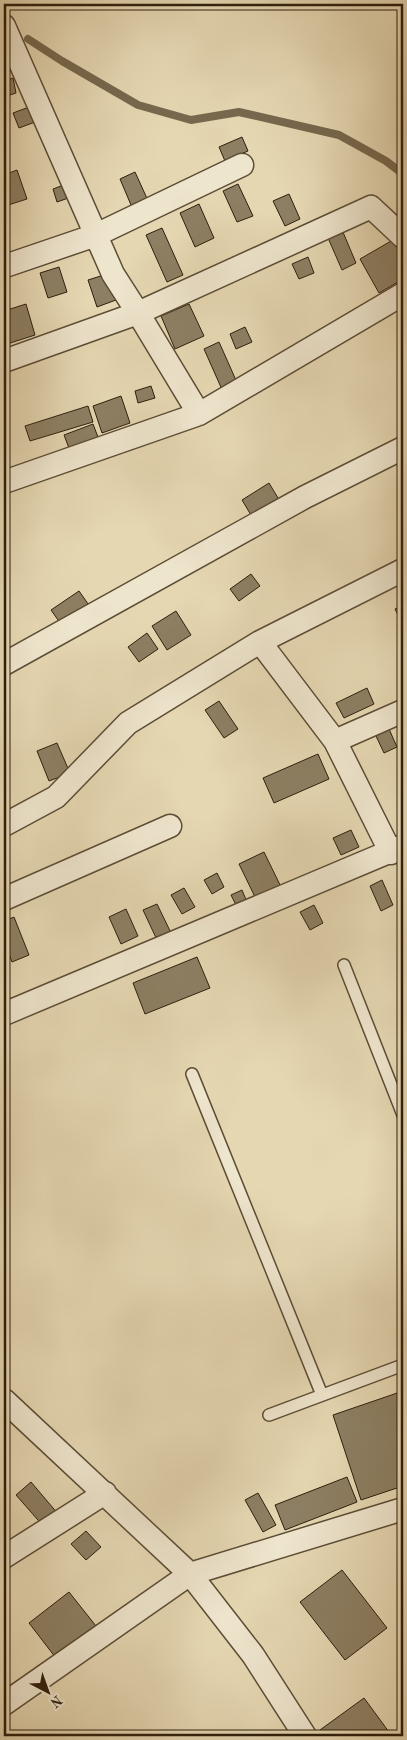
<svg xmlns="http://www.w3.org/2000/svg" width="407" height="1740" font-family="'Old Standard TT',serif">
  <rect width="100%" height="100%" fill="#e5d7b2"/>
  <filter id="stains"><feTurbulence type="fractalNoise" baseFrequency=".004" numOctaves="4"/><feColorMatrix values="0 0 0 0 .2 0 0 0 0 .09 0 0 0 0 .02 0 0 0 .5 -.17"/></filter>
  <radialGradient id="worn" r=".72"><stop offset=".6" stop-color="#630" stop-opacity="0"/><stop offset="1" stop-color="#630" stop-opacity=".3"/></radialGradient>
  <g fill="none" stroke-linecap="round" stroke-linejoin="round">
    <path stroke="#77684e" stroke-width="8" d="M28,39L62,61L138,105L191,120L239,112L339,135L386,161L403,174"/>
  </g>
  <path fill="#8d7f63" stroke="#2e1f0d" d="M13,78L16,93L4,97V81Z
    M29,107L35,122L19,128L13,113Z
    M242,137L248,151L225,161L219,147Z
    M17,170L27,199L5,206L4,175Z
    M135,172L150,205L134,212L120,179Z
    M69,183L74,196L57,202L53,189Z
    M238,184L253,216L237,222L223,191Z
    M289,194L300,219L285,226L273,201Z
    M199,204L214,238L195,247L180,213Z
    M340,225L356,263L342,270L325,231Z
    M162,228L183,275L167,282L146,235Z
    M398,237L403,247V279L379,293L360,259Z
    M308,257L314,273L299,279L292,264Z
    M59,267L67,292L48,298L40,273Z
    M107,274L116,300L97,307L88,280Z
    M26,304L35,335L4,345V311Z
    M189,304L204,336L175,349L161,316Z
    M245,327L252,342L236,349L230,334Z
    M219,342L239,387L224,394L204,349Z
    M151,386L155,398L138,403L135,391Z
    M121,396L130,423L102,433L93,406Z
    M88,406L93,422L30,441L25,426Z
    M93,424L101,445L72,456L64,435Z
    M269,483L281,503L254,520L242,500Z
    M251,574L260,586L239,601L230,589Z
    M79,591L91,608L63,627L51,610Z
    M403,605V625L395,609Z
    M176,611L191,635L167,650L152,626Z
    M147,633L158,649L139,662L128,647Z
    M367,688L374,704L344,718L336,703Z
    M219,701L238,729L224,738L205,710Z
    M389,729L397,747L384,753L376,736Z
    M57,743L70,773L49,781L37,751Z
    M318,754L329,779L274,803L263,778Z
    M351,830L359,847L341,855L333,838Z
    M264,852L282,889L257,901L239,864Z
    M217,873L224,887L212,894L204,880Z
    M382,880L393,905L381,911L370,886Z
    M184,888L195,907L182,914L171,895Z
    M242,890L247,902L237,907L231,895Z
    M157,904L172,935L158,942L143,910Z
    M314,905L323,923L310,930L300,912Z
    M126,909L138,936L121,944L109,917Z
    M14,917L29,955L12,962L4,941V921Z
    M197,957L210,988L145,1014L133,983Z
    M403,1391V1486L361,1500L333,1415Z
    M347,1477L357,1502L285,1530L275,1505Z
    M31,1482L59,1515L45,1528L16,1495Z
    M258,1493L276,1525L263,1532L245,1500Z
    M86,1531L101,1547L86,1560L71,1544Z
    M342,1570L387,1628L345,1660L300,1602Z
    M69,1592L100,1631L59,1662L29,1623Z
    M364,1698L392,1736H324L320,1730Z"/>
  <g fill="none" stroke-linecap="round" stroke-linejoin="round">
    <g stroke="#5c4d36" stroke-width="14">
      <path id="lane" d="M344,965L403,1115
        M192,1074L322,1395
        M269,1415L403,1365"/>
    </g>
    <g stroke="#5c4d36" stroke-width="25">
      <path id="street" d="M4,26L113,274L138,313L371,207L403,237
        M5,266L96,235L242,165
        M4,361L138,313L199,414
        M4,482L199,414L403,294
        M260,642L335,741
        M4,664L305,497L403,448
        M4,825L56,797L128,723L260,642L403,570
        M391,853L335,741L403,711
        M4,899L170,826
        M4,1014L403,846
        M4,1400L190,1574L253,1655L305,1736
        M4,1557L105,1493
        M4,1704L190,1574L403,1509"/>
    </g>
    <use href="#lane" stroke="#eee5cd" stroke-width="11"/>
    <use href="#street" stroke="#eee5cd" stroke-width="22"/>
  </g>
  <rect width="407" height="1740" fill="none" stroke="#e5d7b2" stroke-width="20"/>
  <rect x="5" y="5" width="397" height="1730" fill="none" stroke="#2e1f0d" stroke-width="2.5"/>
  <rect x="10" y="10" width="387" height="1720" fill="none" stroke="#2e1f0d"/>
  <g transform="translate(48 1692) rotate(139)" stroke="#eee5cd" stroke-width="4" paint-order="stroke">
  <path d="M0-4L9 19L0 12L-9 19Z" fill="#2e1f0d"/>
  <text y="-8" font-size="14" font-weight="bold" text-anchor="middle" fill="#2e1f0d">N</text>
  </g>
  <rect width="100%" height="100%" filter="url(#stains)"/>
  <rect width="100%" height="100%" fill="url(#worn)"/>
</svg>
